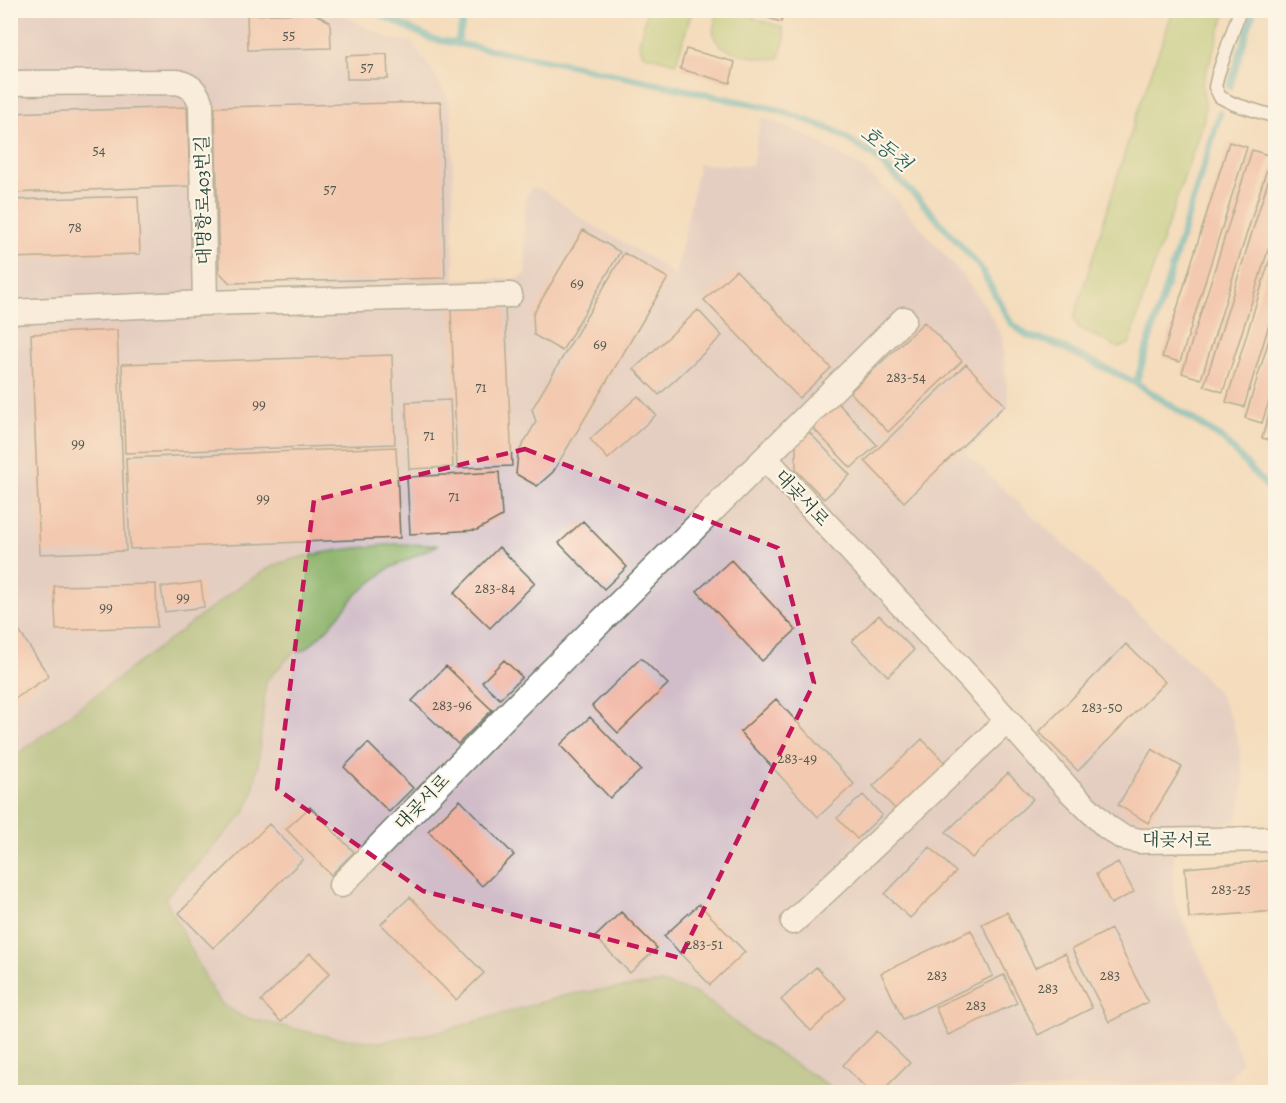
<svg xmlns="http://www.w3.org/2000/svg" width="1286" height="1103" font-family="Alegreya,'Noto Serif KR',serif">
  <rect width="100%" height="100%" fill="#fcf5e5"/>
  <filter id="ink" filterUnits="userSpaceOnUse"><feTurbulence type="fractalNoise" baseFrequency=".0167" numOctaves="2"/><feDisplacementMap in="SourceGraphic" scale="12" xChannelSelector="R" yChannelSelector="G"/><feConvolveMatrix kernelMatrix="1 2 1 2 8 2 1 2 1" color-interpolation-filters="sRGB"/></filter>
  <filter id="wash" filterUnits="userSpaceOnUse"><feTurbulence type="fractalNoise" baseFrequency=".008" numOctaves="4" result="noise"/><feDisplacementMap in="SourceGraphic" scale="24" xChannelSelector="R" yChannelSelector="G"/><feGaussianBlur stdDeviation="1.35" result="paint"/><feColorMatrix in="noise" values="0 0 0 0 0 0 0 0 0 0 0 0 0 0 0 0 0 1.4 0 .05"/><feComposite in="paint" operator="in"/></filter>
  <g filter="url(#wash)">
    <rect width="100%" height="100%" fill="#f4dcbc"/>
    <path fill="#d1bdc9" d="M11,11H335L389,39L411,41L433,72L448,99L452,120L454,279H515L526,275L524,223L526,198L532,187L545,191L585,221L635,249L661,265L675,278L699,164L752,166L761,117L805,134L862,168L890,193L963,276L987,309L1002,337L1009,408L965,453L1193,665L1219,694L1232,720L1240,749L1244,780L1242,803L1236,823L1173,826L1174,902L1206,969L1242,1061L1228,1080L1117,1085L1009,1092H839L751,1036L715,1006L693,992L570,994L439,1032L378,1042L331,1037L243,1017L223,1005L213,992L165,898L244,814L252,796L264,711L266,681L293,653L306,649L329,627L357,594L388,569L437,546L395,544L323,553L243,584L11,759Z"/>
    <path fill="#acce77" stroke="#668656" stroke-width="1.5" d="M647,11H692L676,63L643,54L639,44Z
      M718,11H755L753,18L782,27L785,37L779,58C765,61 722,53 715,39C711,31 716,19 718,11Z
      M1173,11H1226L1202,85L1205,107L1204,119L1150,277L1129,344L1119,348L1078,327L1074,318L1136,116Z"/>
    <path fill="#89b168" stroke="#54774e" stroke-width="1.5" d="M396,544L438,545L388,569L357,594L329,627L306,649L293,653L266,681L258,766L252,796L244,814L165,898L213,992L223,1005L243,1017L331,1037L378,1042L439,1032L570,994L662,983L693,992L715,1006L751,1036L839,1092H11V759L243,584C255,577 267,568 280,563C317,551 357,548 396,544Z"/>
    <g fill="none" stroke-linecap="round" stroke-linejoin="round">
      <path stroke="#42b1bb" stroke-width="7" d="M371,10L432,39L562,63L778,110L835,131L873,155L919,199L980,267L1011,323L1028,336L1053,343L1136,383L1223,439L1276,496
        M457,44L466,10
        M1230,86L1254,10
        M1136,383L1220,113"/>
    </g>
    <g id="blocks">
      <path fill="#f1b1a0" d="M760,10H784L781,22L758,15Z
        M313,13L330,22L331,48L248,50L247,15Z
        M686,49L735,62L730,83L680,69Z
        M387,54L388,79H347L346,56Z
        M441,102L445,278L230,283L219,272L215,107Z
        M187,107L190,186L10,193V113Z
        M1229,142L1247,147L1180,362L1162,357Z
        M1252,150L1271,156L1201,379L1182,373Z
        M1275,159L1276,225L1223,392L1204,386Z
        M138,196L140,254L10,258V200Z
        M583,230L620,252L562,351L534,335L533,314Z
        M1276,239V302L1244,407L1226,402Z
        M624,253L668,278L553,472L537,486L516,474L518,453L536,422L532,409Z
        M736,270L831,368L799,398L704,300Z
        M505,307L512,466L457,468L451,309Z
        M698,310L722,336L659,395L634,369Z
        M1276,317V379L1262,423L1245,418Z
        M924,322L962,361L888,432L850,392Z
        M117,330L126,551L40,554L31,334Z
        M392,355L395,444L125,453L122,364Z
        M966,364L1005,405L904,502L865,461Z
        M1275,392H1276V442L1262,438Z
        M638,396L656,415L608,459L590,439Z
        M450,400L453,467L409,469L406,402Z
        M838,403L877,445L851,468L812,427Z
        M807,430L850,475L824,499L796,470V442Z
        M396,447L400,538L130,549L126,458Z
        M499,472L502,516L477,530L410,534L407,477Z
        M583,521L627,567L604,589L559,543Z
        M499,547L535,583L490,628L454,593Z
        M731,560L796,630L762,661L697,591Z
        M201,582L204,607L165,612L161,587Z
        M156,584L157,627L56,630L54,586Z
        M879,615L914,650L888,676L852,641Z
        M17,628L49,676L10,702V633Z
        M1126,644L1165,682L1078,771L1039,732Z
        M641,658L668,684L618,733L592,706Z
        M504,660L522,677L500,699L482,682Z
        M446,666L492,710L458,744L412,701Z
        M776,699L854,784L818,817L740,732Z
        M590,717L641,770L610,798L560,745Z
        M922,739L949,767L900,814L873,786Z
        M368,743L413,788L389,812L344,767Z
        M1152,749L1182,767L1148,823L1118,805Z
        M1008,773L1033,799L972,858L946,832Z
        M863,795L882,815L857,839L837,818Z
        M460,800L514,855L482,886L428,831Z
        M310,807L354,852L331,875L286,829Z
        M269,824L303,859L213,948L179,913Z
        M930,847L956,872L910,918L885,894Z
        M1276,860V911L1189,918L1185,868Z
        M1118,862L1134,892L1111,904L1096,874Z
        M410,897L484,973L456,1000L381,924Z
        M699,904L745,952L710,985L664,936Z
        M621,912L657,948L630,973L595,937Z
        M1007,912L1035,968L1065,953L1092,1008L1038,1035L982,924Z
        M1111,929L1148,1002L1109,1022L1072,949Z
        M971,930L993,976L903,1019L881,973Z
        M310,953L330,973L281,1022L261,1001Z
        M816,967L846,998L811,1031L781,1000Z
        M1004,975L1017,1003L948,1035L935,1007Z
        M877,1031L910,1063L881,1092H870L843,1065Z"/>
    </g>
  </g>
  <g filter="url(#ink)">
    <use href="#blocks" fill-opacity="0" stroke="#6a7564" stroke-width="1.5"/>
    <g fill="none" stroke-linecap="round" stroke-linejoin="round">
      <g stroke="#6a7564" stroke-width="15">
        <path id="service" d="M1240,10L1218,74L1215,87L1220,97L1234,104L1276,117"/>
      </g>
      <g stroke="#6a7564" stroke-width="27">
        <path id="minor" d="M10,83L178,82C191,86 196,90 201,104L205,303L10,312
          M205,303L510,295
          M765,458L904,319
          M341,885L514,708L765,458L974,683L1069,790L1107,827L1122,837L1139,841L1276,839
          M793,922L1007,721"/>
      </g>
      <use href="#service" stroke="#fff" stroke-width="12"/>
      <use href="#minor" stroke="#fff" stroke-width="24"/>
    </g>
  </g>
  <path d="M0 0H1286V1103H0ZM525,449L778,548L814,683L680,958L423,891L277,789L314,500Z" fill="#f4dcbc" fill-opacity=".55" fill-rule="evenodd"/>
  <path fill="none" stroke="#c2185b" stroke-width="4.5" stroke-dasharray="12 8" stroke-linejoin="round" d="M525,449L778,548L814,683L680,958L423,891L277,789L314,500Z"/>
  <g text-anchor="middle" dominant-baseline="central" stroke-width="4.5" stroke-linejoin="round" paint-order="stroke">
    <g font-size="15" fill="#545a4f">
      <text x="289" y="35">55</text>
      <text x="367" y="67">57</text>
      <text x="99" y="150">54</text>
      <text x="330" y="189">57</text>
      <text x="75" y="227">78</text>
      <text x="577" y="283">69</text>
      <text x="600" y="344">69</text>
      <text x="906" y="377">283-54</text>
      <text x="481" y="387">71</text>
      <text x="259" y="404">99</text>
      <text x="429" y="435">71</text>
      <text x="78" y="443">99</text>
      <text x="454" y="496">71</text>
      <text x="263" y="498">99</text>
      <text x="495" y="588">283-84</text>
      <text x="183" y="597">99</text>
      <text x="106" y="607">99</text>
      <text x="452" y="705">283-96</text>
      <text x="1102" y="707">283-50</text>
      <text x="797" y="758">283-49</text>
      <text x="1231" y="889">283-25</text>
      <text x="704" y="944">283-51</text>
      <text x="937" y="975">283</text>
      <text x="1110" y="975">283</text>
      <text x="1048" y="988">283</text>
      <text x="976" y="1005">283</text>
    </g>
    <g font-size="18" fill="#1f3d34" stroke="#fcf5e5">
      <text transform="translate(203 200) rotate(-91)">대명항로403번길</text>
      <text transform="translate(802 498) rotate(47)">대곶서로</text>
      <text transform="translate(422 802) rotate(-46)">대곶서로</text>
      <text transform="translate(1177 840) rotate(1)">대곶서로</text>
    </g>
    <g font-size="20" font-style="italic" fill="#2a605c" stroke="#fcf5e5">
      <text transform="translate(886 149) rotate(39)">호동천</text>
    </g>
  </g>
  <rect width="1286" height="1103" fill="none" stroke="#fcf5e5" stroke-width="36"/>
</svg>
